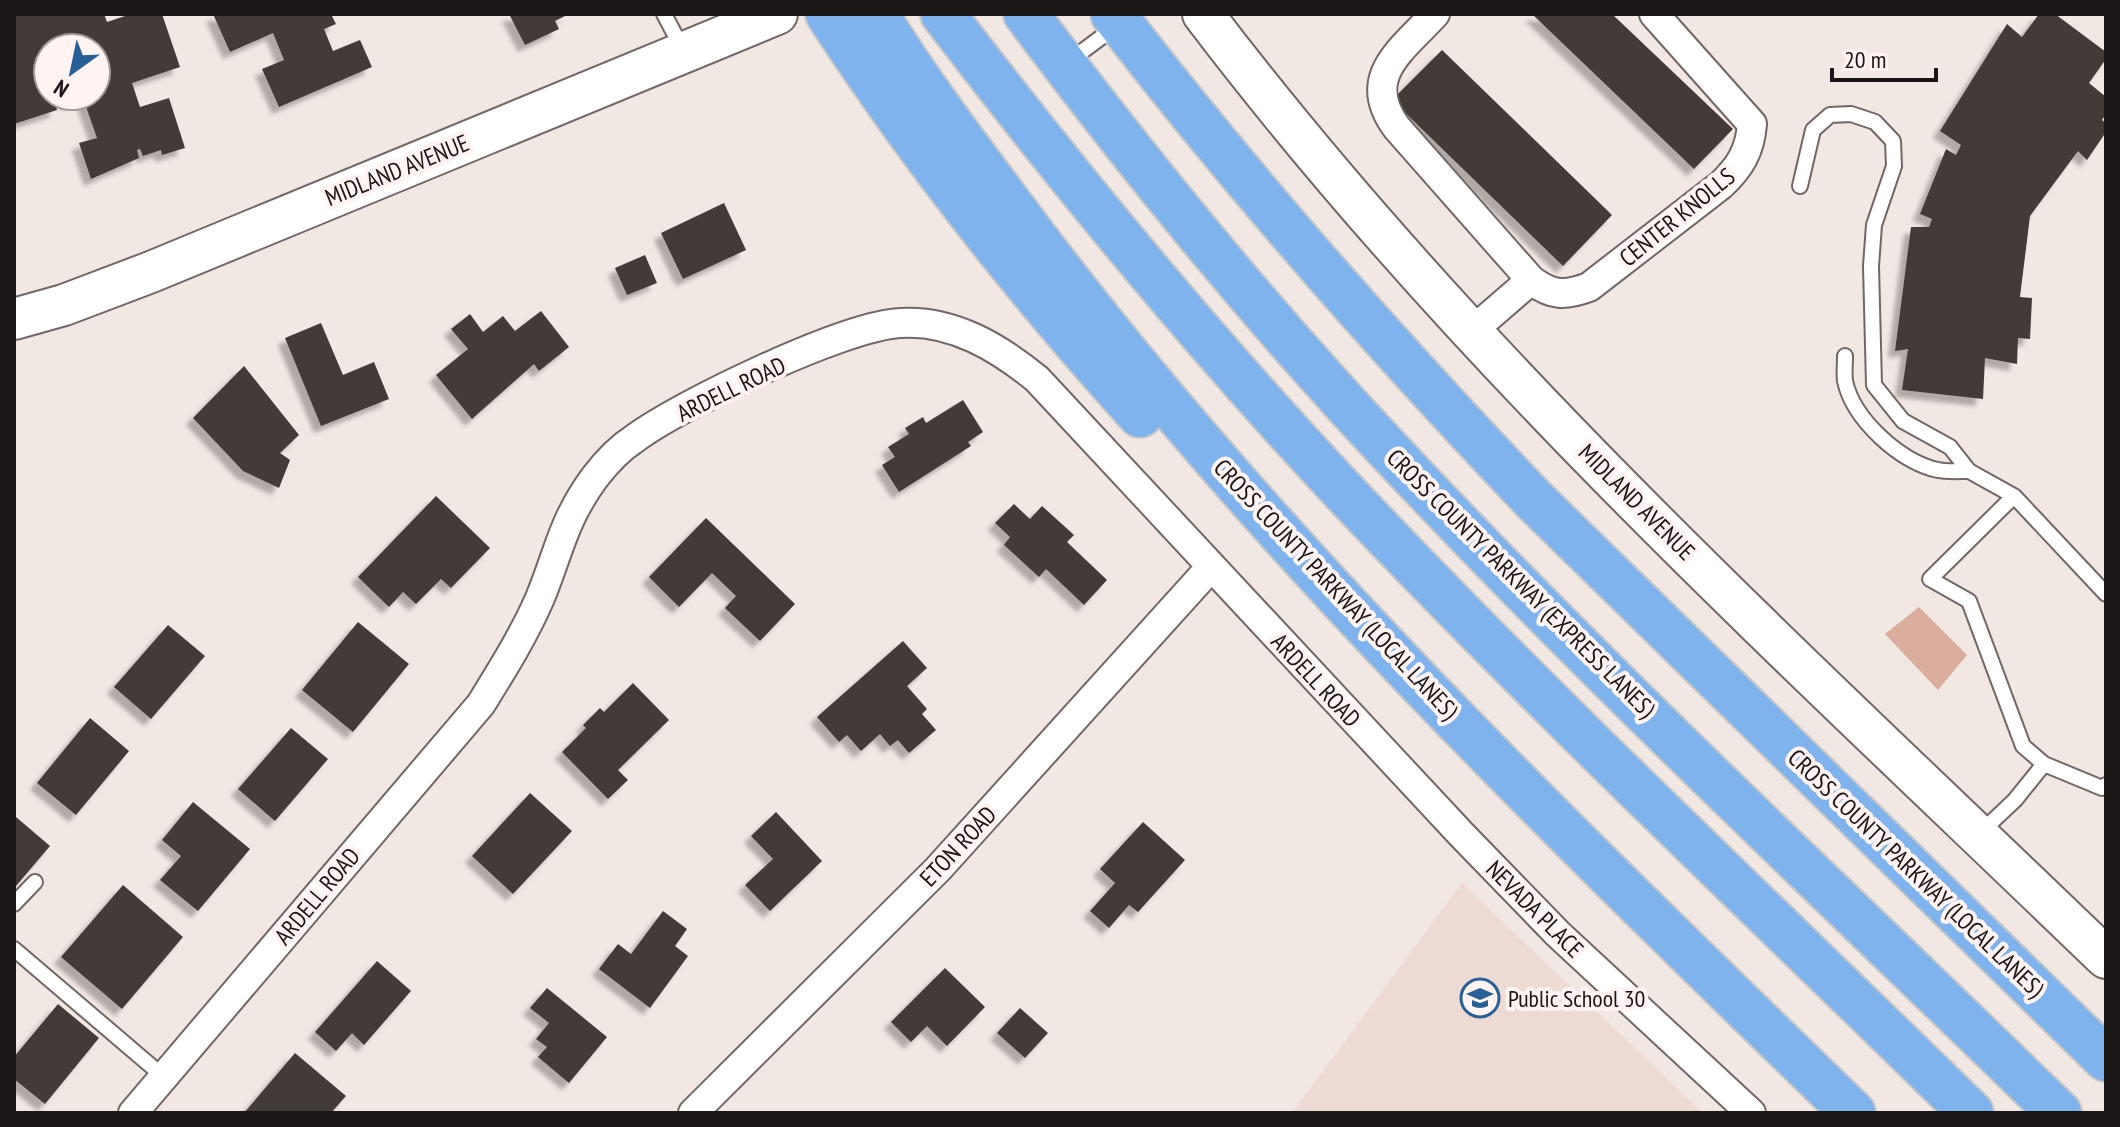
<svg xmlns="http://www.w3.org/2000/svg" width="2120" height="1127" font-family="'PT Sans Narrow',sans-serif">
  <defs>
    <filter id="shadow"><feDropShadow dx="-7" dy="7" stdDeviation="2" flood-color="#0004"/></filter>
  </defs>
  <rect width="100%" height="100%" fill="#f1e7e3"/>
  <path fill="#ecdad3" d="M1462,883L1703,1113H1292Z"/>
  <path fill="#dbad9d" d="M1919,607L1967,655L1938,690L1885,634Z"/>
  <path fill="#433b38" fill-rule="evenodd" filter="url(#shadow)" d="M14,14H104L107,22L131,14H162L180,67L132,83L140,107L169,98L185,148L162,155L161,150L143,156L140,149L137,150L139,158L91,179L79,143L97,138L83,98L67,103L65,98L55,101L57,110L14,124ZM48,48H96V96H48Z
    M213,14H331L336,24L324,29L333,51L360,40L372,67L279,107L262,69L284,60L273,33L230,52Z
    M509,14H569L555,21L559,29L525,45Z
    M1532,14H1612L1733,129L1694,169Z
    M2039,14H2055L2106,52V59L2089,83L2106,97V114L2102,120L2106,123V132L2087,160L2078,151L2030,216L2020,297L2032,298L2030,339L2018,338L2017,364L1985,358L1983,399L1902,390L1908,349L1895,351L1911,227H1929L1932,219L1920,214L1946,149L1956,155L1961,145L1940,131L2007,24L2022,37Z
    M1442,50L1612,215L1563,266L1392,100Z
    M724,203L746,250L683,279L661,233Z
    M645,255L657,283L627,295L615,268Z
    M541,311L569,347L539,371L534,364L472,419L436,375L468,349L451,329L470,314L483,332L503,316L515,331Z
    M321,323L343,375L374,362L389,399L321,426L285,338Z
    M244,366L299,435L280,453L290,460L279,488L243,471L193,418Z
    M963,400L983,432L968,442L971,446L899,492L882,465L895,457L888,447L909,434L905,428L923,417L926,423Z
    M436,496L490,548L451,588L441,579L416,604L403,592L389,607L358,577Z
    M1014,504L1030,519L1042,506L1074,535L1067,542L1107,580L1084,605L1046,569L1039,577L1004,545L1010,537L995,523Z
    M706,518L795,604L760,641L725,608L736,596L712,573L679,607L649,577Z
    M358,622L409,664L353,732L302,690Z
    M168,625L205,656L151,719L114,687Z
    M903,641L927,668L907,686L927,709L922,714L936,730L909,753L898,740L890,746L880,734L861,751L847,735L839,742L817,717Z
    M633,683L669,720L618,770L628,780L608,799L562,752L586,728L583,725L600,708L604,712Z
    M90,718L129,751L76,815L37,783Z
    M291,728L328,759L275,821L238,789Z
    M530,793L572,831L513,894L472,856Z
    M193,802L250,849L198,911L160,880L181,856L162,840Z
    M776,812L822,861L770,911L745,885L773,859L751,836Z
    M16,817L50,846L16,886L14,884Z
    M1143,822L1185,860L1138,912L1129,905L1109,928L1090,911L1115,883L1100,869Z
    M123,885L183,937L122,1009L61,957Z
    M663,911L687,929L675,946L688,956L650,1008L599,969L618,944L631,954Z
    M377,961L411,991L364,1045L352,1033L336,1051L315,1032Z
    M945,968L985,1007L947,1046L927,1026L911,1042L891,1022Z
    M547,988L607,1037L569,1083L538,1057L547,1047L536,1039L549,1023L530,1008Z
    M58,1004L99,1038L45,1104L14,1079V1057Z
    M1020,1008L1048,1033L1025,1058L997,1033Z
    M295,1053L346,1096L331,1113H244Z"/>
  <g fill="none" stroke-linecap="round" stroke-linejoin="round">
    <g stroke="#716865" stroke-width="18">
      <path id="lane" d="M664,14L683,50
        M1068,62L1115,27
        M1800,186L1813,130L1830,115L1851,114L1875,122L1893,141L1894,166L1874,225L1871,266L1874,385L1903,421L1950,447L1969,471L2014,496L2106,594
        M1845,356C1845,364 1844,374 1845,381C1853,419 1901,463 1938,470C1947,472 1959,471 1969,471
        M2014,496L1930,579L1969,601L2023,746L2044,764L2102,788L2106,785
        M1979,834L2015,800L2044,764
        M14,904L35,882
        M14,949L164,1077"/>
    </g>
    <g stroke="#716865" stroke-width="32">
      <path id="street" d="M1435,14C1402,50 1359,77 1397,128L1531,280C1552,296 1565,296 1589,287L1721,185C1740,167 1750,151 1752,124L1654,14
        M1471,332L1531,280
        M133,1113L481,704C502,670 524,635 540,598C559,552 563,520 595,477C605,464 620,448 634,439C681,404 844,326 900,323C952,319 999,348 1037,379L1461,834L1558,934L1751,1113
        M693,1113L938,869L1211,567"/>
    </g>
    <g stroke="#716865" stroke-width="44">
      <path id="secondary" d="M1203,14C1467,362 1793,656 2106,958
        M14,319L64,305L151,272L777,14"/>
    </g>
    <g stroke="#c8c7c7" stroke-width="48">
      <path id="highway" d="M828,14C921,157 1026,289 1140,415
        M876,14C922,89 977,160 1030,231C1273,553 1565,833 1853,1113
        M943,14C1070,180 1204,343 1347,495C1548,708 1762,908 1971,1113
        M1026,14C1141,168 1263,317 1395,457C1608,684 1836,896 2059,1113
        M1113,14C1245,185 1386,345 1535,501L2106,1059"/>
    </g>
    <use href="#lane" stroke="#fff" stroke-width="14"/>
    <use href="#street" stroke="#fff" stroke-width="28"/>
    <use href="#secondary" stroke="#fff" stroke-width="40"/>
    <use href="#highway" stroke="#7eb3ed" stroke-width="44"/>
  </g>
  <defs>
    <g id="school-ring" transform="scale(2)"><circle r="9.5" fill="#fff4f1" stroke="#275f97" stroke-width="1.5"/><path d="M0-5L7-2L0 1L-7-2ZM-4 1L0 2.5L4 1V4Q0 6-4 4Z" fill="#275f97"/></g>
  </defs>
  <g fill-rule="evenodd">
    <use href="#school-ring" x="1480" y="998"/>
  </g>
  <g text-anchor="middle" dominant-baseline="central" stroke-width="8" stroke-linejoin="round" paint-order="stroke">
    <g font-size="24" fill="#1a1716" stroke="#fff4f1">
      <text transform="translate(397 170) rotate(-22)">MIDLAND AVENUE</text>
      <text transform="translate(1677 217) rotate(-39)">CENTER KNOLLS</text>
      <text transform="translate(731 389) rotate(-26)">ARDELL ROAD</text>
      <text transform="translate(1637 502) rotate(45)">MIDLAND AVENUE</text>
      <text transform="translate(1521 583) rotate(45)">CROSS COUNTY PARKWAY (EXPRESS LANES)</text>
      <text transform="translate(1336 589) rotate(47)">CROSS COUNTY PARKWAY (LOCAL LANES)</text>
      <text transform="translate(1316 680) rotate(47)">ARDELL ROAD</text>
      <text transform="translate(958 846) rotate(-47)">ETON ROAD</text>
      <text transform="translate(1916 873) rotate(44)">CROSS COUNTY PARKWAY (LOCAL LANES)</text>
      <text transform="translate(317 896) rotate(-50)">ARDELL ROAD</text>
      <text transform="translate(1535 909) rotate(45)">NEVADA PLACE</text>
    </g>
    <g font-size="24" fill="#1a1716" stroke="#fff4f1" text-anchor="start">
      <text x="1508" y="998">Public School 30</text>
    </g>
  </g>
  <rect width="2120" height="1127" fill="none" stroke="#1a1716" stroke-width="32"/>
  <g transform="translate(72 72) rotate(213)"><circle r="38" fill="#fff4f1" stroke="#a39c99" stroke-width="2"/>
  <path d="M0-6L14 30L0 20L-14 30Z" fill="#275f97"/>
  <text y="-12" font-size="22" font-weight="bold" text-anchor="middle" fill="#1a1716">N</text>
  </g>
  <path d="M1832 68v12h104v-12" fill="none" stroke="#1a1716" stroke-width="4"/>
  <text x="1844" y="68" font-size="24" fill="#1a1716" stroke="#fff4f1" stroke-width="6" paint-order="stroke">20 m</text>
</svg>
